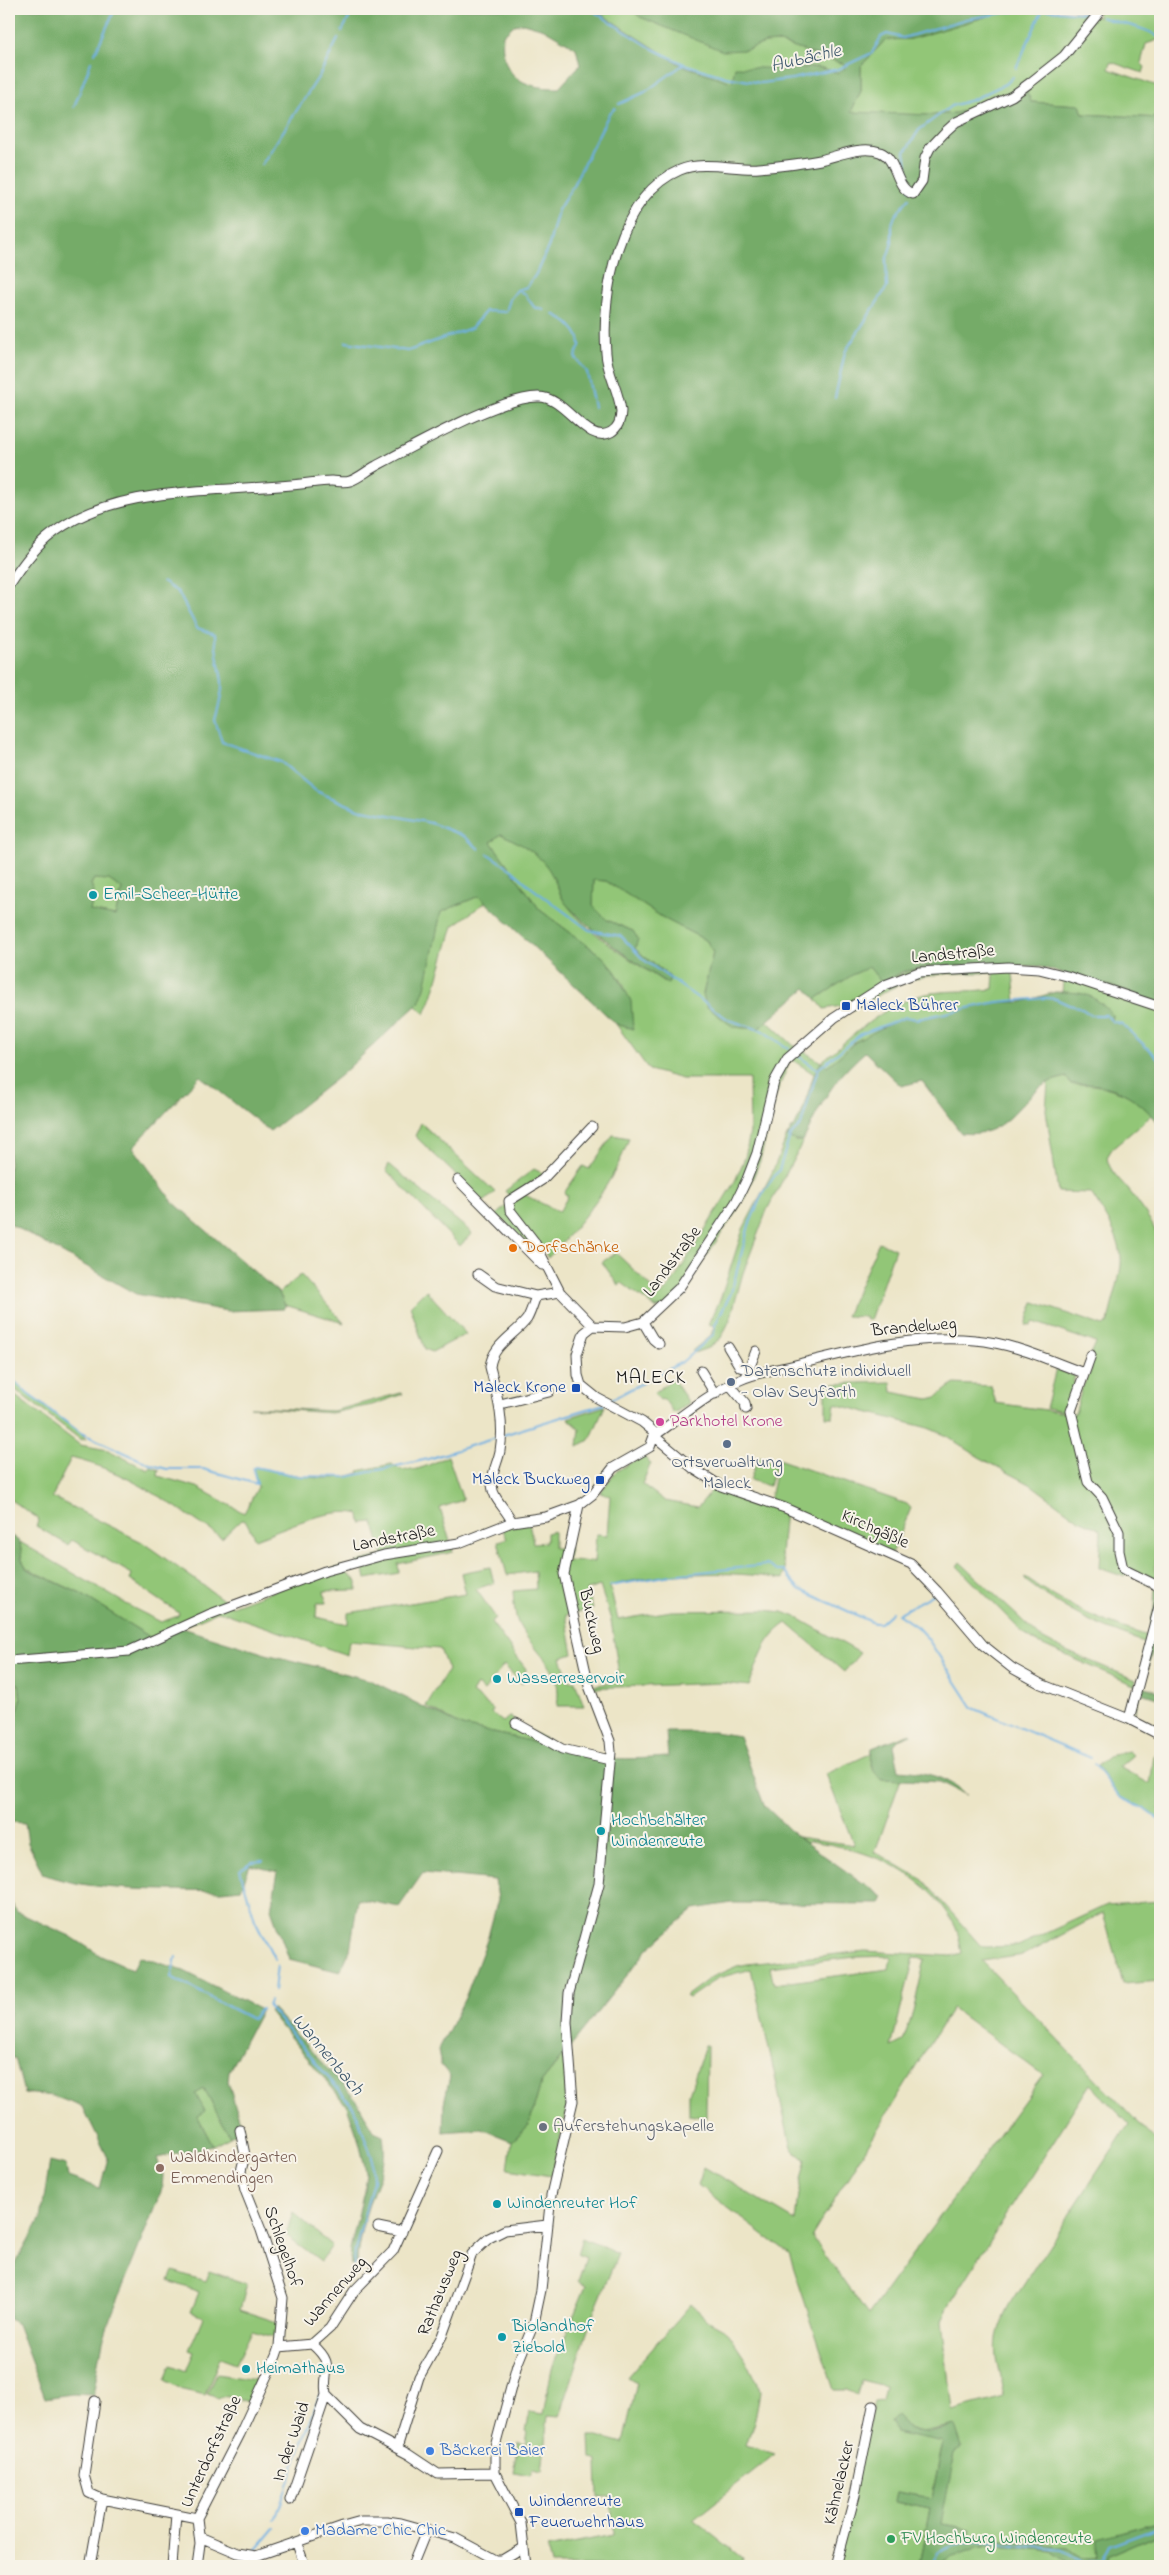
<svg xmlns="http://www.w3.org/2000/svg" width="1169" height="2575" font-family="'Indie Flower',sans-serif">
  <rect width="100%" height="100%" fill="#f7f3e8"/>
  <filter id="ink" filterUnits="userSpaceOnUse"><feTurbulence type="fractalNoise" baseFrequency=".02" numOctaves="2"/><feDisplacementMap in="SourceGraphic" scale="10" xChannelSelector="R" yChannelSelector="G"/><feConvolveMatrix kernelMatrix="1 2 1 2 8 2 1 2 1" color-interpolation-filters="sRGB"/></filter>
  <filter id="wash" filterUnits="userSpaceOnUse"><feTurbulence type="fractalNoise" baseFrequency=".0096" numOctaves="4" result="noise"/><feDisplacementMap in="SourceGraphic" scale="20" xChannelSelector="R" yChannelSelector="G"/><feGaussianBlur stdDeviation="1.12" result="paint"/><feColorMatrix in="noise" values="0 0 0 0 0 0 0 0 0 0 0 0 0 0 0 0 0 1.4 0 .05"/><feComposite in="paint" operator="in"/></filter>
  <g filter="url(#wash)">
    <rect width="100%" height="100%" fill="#ece5c7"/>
    <path fill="#92c677" stroke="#57714a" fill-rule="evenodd" d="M593,9H631L640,17L745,50L765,43L777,42L844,64L845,68L839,73L818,67L787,69L732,82L681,65Z
      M1029,9L1090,13L1098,18L1097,9H1160V42L1158,40L1146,44L1141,63L1145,67L1143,73L1111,62L1109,69L1160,87V118L1083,114L1080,105L1031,102L1029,96L1002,98L956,113L932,115L850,113L861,91V66L885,40L911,39L998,13Z
      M501,834C521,843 541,854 552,874C557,884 560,897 567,905C591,936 635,962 667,984L670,977L635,949L633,931L607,920L593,906L594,880L606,881L665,919L707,941L713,953L703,994L733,1027L758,1029L767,1021L793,1045L821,1062C854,1035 888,1000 931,993C952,990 973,992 993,989L994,973C967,973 940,972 914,979C892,986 872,999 852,1010L847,1005L824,1009L816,999L852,975L869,967L882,983C918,961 971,962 1012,965L1016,1002H997L917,1019L906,1017L882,1027L879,1032L854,1042L844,1054L827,1066L821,1062L814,1074L791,1059L776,1094L760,1161L744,1200L691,1279L667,1310L658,1307L657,1309L622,1283L618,1285L602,1262L616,1253L661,1296L672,1283L735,1181L745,1158L750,1132L749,1079H682L649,1070L616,1024L633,1029L624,985L615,971L603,957L540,910L491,842Z
      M94,879L109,880L122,889L115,916L90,911L94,892L91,885Z
      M479,896L486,902L453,926L432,997L425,1014L416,1006L419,1003L441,912Z
      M1064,974L1115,987L1160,1003V1060L1122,1024L1112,1021L1113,1015C1095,996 1088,993 1062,992Z
      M1066,1077L1071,1084C1101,1083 1132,1091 1152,1115L1112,1149L1107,1157C1108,1171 1123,1182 1131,1193C1143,1209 1156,1226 1160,1245V1497L1154,1498L1156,1586L1128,1574L1125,1577L1099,1568L1101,1530L1079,1520L1030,1484L979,1457L945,1435L928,1428L835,1404L833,1417H826V1384L891,1382L892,1392L929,1399L937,1397L953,1384L991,1386L996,1403L1075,1414L1082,1388L1092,1369L1086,1365L1096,1343L1034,1322L1031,1326L1026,1325L1034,1302L1103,1326L1108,1323C1111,1304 1119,1284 1121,1265C1123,1239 1104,1214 1091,1193L1058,1192L1046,1110L1048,1082Z
      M421,1123L495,1192L484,1202L415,1136Z
      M613,1135L629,1138C614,1184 581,1222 548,1258L543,1249L537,1251L496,1215L507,1205L510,1197L505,1191L534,1169L544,1174L521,1190L527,1196L559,1212L568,1196L564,1193L583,1166L589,1169Z
      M787,1136L795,1141H803L767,1210L743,1273L730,1320L721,1338L708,1348L694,1353L692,1351L711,1335L714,1326L709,1324L721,1297L743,1229L771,1175Z
      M389,1164L472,1233L460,1246L386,1170Z
      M879,1242L895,1249L870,1320H867L866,1317L846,1316Z
      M301,1275L344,1323L285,1305L279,1293Z
      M426,1290L466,1334L432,1352L425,1349L410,1306Z
      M1056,1369L1075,1376L1073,1382L1077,1384L1070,1412L1046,1408Z
      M9,1376L28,1394L81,1433L86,1439L81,1440L9,1385Z
      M673,1379L689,1403L674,1413L664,1399L660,1400L654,1393Z
      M9,1391L80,1445L108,1450L148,1470L151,1467L159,1470L158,1476L197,1487L244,1513L258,1487L253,1469L255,1467C288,1473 326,1485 359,1473L358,1471L392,1464C406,1479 433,1463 448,1456L463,1500L440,1508L453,1552L398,1564L399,1573L366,1579L364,1570L359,1568L357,1562L383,1555L373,1522L361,1523L360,1514C330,1506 283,1529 255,1539L246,1521L241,1520L222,1538C172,1505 130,1472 71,1458L52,1497L142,1542L232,1606L342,1566L345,1572L357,1581V1590L324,1591L326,1603H317L316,1617L348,1624V1613L466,1594L461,1573L490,1567L494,1583L476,1589L496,1618L491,1622L526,1669L522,1684L504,1665L484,1691L477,1685L472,1693L493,1709L491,1713L503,1722L510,1716L516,1723L543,1738L539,1743L462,1726L426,1706L448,1670L440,1649L349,1641L347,1655L219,1611L153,1639L81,1594L27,1568L22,1560L20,1542L133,1608L161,1622L178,1616L179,1613L130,1580L132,1574L72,1540L68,1545L36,1526L39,1519L9,1499Z
      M401,1393L403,1394L372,1405L331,1413L250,1407L333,1411Z
      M605,1406L590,1440L578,1446L580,1429L568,1418Z
      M642,1456L651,1463L642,1484L665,1501L698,1507L716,1485L769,1503L778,1459L907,1504L911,1508L892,1554L785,1509L781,1555L785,1569L783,1579C730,1570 662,1572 610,1586L618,1620L671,1611L765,1610L783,1612L796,1617L860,1653L844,1672L787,1623C762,1640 760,1660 749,1686L723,1683L590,1688L589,1686L620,1682L611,1620L600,1586L587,1590L593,1609L566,1615L573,1654L561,1658L569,1681H575L584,1706H557C564,1666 535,1655 519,1625C514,1615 514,1602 513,1591L536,1589L535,1571L507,1575L498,1541L507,1539L502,1528L529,1522L533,1543L546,1542V1533L554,1531V1548H570L567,1561L594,1562L596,1534L607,1535L610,1496L600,1493L615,1472Z
      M758,1457L776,1463L769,1486L750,1480Z
      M960,1562L1040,1637L1066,1651L1136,1680V1686L1036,1642L1024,1634L957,1566Z
      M1024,1577C1068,1607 1097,1620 1148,1636L1147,1643C1098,1627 1067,1612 1026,1581Z
      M9,1683L19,1684L21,1700L9,1738Z
      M1129,1751L1133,1755L1119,1767L1150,1784L1154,1756H1160V1820L1145,1809L1121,1798L1097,1766L1112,1754Z
      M872,1753L871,1766L883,1779H901L875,1852L923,1880L980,1945L984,1947L1018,1946L1107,1905L1160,1901V1981L1123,1984L1103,1913L1024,1955L982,1961L1160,2145V2521L1114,2534L1096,2550L1097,2559L1082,2557L1068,2548L969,2536L970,2529L940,2524L955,2452V2425L923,2432L906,2427L896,2432L943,2441L932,2498L897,2492L895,2501L930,2508L919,2566H833L874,2402L882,2401L885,2386L861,2380L857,2395L848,2390H834L789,2254L698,2185L704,2167L795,2221L798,2194L806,2158L796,2153L791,2148L751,1969L718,1978L689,1998L686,1996L710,1978L737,1966L747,1964L865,1951L951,1956L962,1953C960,1944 959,1933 954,1924C927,1871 865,1848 809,1841L807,1843L798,1837L854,1845L826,1774ZM891,1956L889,1969L774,1984L770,1967L855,1957ZM914,1958L925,1959L913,2012L903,2041L891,2047ZM952,2008L1043,2075L868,2315L812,2236ZM1090,2084L1129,2124L1009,2306C988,2346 998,2356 1005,2397L952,2411L942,2320L948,2307Z
      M705,2045H707L706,2118L689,2115V2094Z
      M567,2051L569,2102L551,2176L508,2169L512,2141L529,2125L541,2083Z
      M204,2088L230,2137L213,2146L197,2116L195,2093Z
      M293,2212L332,2246L321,2261L286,2235Z
      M582,2238L618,2254L593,2314L560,2416L548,2415L542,2471L532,2469L530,2475L514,2472L519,2444L526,2445L528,2432L526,2431L530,2412L543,2414L552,2368L586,2286L578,2281L586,2258L577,2254Z
      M173,2271L205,2281L209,2271L247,2284L240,2310L280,2323L278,2338L252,2331L236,2364L220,2358L205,2395L183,2390L165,2380L171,2365L186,2371L194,2352L189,2350L203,2317L191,2312L199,2292L169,2281Z
      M691,2304L709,2321L727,2331L747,2361L758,2384L760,2392L755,2419L746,2445L775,2454L693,2519L743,2558L739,2566H551L547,2548L613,2535L611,2497H598L597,2461L591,2458L590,2436H598L623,2443L637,2383L627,2378Z
      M216,2374L256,2380L248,2402L225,2395L218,2398L207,2394Z
      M1160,2533V2566H1108L1107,2556Z
      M999,2545L1052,2551L1073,2566H936C952,2552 978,2547 999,2545Z"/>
    <path fill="#75ab68" stroke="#486442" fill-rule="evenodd" d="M9,9H592L681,65L732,82L735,67L787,69L818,67L839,73L845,68L844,64L777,42L765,43L745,50L723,51L640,17L631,9H1029L998,13L911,39L885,40L861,66V91L851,112L932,115L956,113L1025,89L1031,102L1080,105L1083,114L1160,118V1003L1115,987L1037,966H928L902,972L882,983L869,967L852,975L816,999L806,988L758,1029L733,1027L706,1006L703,994L713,953L707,941L665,919L606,881L594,880L593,906L607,920L633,931L638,939L635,949L670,977L668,984C633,961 598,937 569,907C561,900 558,886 553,877C543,855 522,844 501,834L491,842L540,910L603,957L615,971L631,1001L633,1029L616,1024L479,896L441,912L425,988L419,1003L341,1075L270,1131L200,1076L133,1147L173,1202L279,1293L285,1305L284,1309L227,1311L136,1294L9,1223ZM523,23L544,29L576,48L580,65L559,88C522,89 499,75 503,35L514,25ZM94,879L109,880L122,889L115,916L90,911L94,892L91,884Z
      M1055,992C1085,992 1092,993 1113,1015L1112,1021L1122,1024L1160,1060V1125C1135,1094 1112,1082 1071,1084L1066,1077C1060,1079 1052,1080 1047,1083C1014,1103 1007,1139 961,1133L922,1081L901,1086L865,1052C831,1082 822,1102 803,1141H795L787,1136L801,1115L814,1074L821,1062L827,1066C837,1059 845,1051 854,1043C858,1040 900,1018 905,1017C909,1017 914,1019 917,1019L997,1002H1022Z
      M9,1534L20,1542L22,1560L27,1569L81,1594L153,1639L179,1627L266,1654L370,1680L462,1726L539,1743L543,1738C586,1762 620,1760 668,1757L666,1732H714L739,1736L764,1805L796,1836L883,1897L880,1904L732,1903L694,1909L648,1949L541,2083L529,2125L512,2141L482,2129L443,2132L444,2103L450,2076L441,2065L438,2051L465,1998L487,1940L498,1899L495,1880L423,1873L399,1907L358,1899L350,1950L340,1972L289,1959L271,1909L278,1872L250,1865L241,1889L222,1891C169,1889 91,1893 43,1874L28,1843L25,1823L9,1822V1738L21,1700L19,1684L9,1683Z
      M1155,1581L1160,1582V1624L1143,1686L1160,1692V1699L1141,1693L1133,1718L1154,1607Z
      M910,1733L911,1735L898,1740L894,1745L899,1770C924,1772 947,1776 966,1795L940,1782L883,1779C869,1771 871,1763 872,1748Z
      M9,1899L17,1912L70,1936L101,1956L133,1970L139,1956L184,1971L261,2010L229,2071L228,2081L242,2129L230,2137L204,2088L195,2093L205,2111L197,2116L213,2146L157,2158L163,2175L162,2189L110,2319L103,2341L93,2395L72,2394L45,2398L17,2324L9,2319V2276L41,2218L50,2161L66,2165L68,2177L100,2188L108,2158L83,2107L53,2096L24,2093L15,2058H9Z
      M272,2008L357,2101L374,2131L383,2135C387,2168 381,2170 371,2198C364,2218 358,2241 357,2262L351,2265L350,2249L364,2191L366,2171L358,2138L347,2106L271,2014L269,2011Z
      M896,2416C916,2438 928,2433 955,2425L962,2447L955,2452L941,2524L971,2529L969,2536L1068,2548L1082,2557L1096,2559L1098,2538L1160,2521V2533L1107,2556L1108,2566H1073L1052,2551L999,2545L982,2547L953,2556L936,2566H919L930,2508L895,2501L897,2492L932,2498L943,2442L896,2432L890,2422Z"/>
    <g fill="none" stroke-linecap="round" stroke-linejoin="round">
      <path stroke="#6eb0e3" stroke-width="2" d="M590,9L653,49L684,64L726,77L761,83L792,79L838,69L872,53L881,37L887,34L903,38L966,19L1029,9
        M1034,9L1094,14
        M1101,17C1116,23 1151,28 1160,39
        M342,31L354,9
        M95,53L115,9
        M1016,68L1043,9
        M619,104L645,92L684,64
        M74,107L91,62
        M262,164L319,76L338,39
        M910,189L905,152L919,130L951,106L972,100L1007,83L1013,77
        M518,290L525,294L534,307L544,310
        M553,314C565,319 581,332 580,346L575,357L587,372L594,407
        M346,342L408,351L471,328L486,311L506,312L510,299L517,290L527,287L536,274L549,245L558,210L571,189L609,114L615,108
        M835,398L845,352L887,287L886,261L892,243V224L895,216L909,198
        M162,582L178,592L197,628L215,634C215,651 220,666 222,682C223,696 218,708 215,720L222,742L281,762L316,791L358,809L431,823L464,836L479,849
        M488,854L512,870L532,888L589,930L621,936L644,960L729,1020L763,1031L789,1049
        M797,1055L817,1069
        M9,1376L28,1394L81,1433L152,1465L167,1469H203L257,1484L253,1469L255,1467L298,1476L347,1477L428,1459L499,1437
        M608,1401L682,1362L714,1334L715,1325L731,1293L749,1225L763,1192L779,1170L790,1136L801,1125L818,1069L861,1034L906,1017L917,1019L997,1002L1045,998L1056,999L1069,1005L1079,1007L1091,1015H1106L1112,1021L1122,1024L1160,1060
        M503,1435L604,1404
        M610,1586L671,1575L767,1565L777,1571H784L799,1589L874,1623H880L892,1612
        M935,1593L898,1614L917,1627L928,1639L973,1708L1091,1758
        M1094,1764L1121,1798L1145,1809L1160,1820
        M263,1861L252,1862L240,1870L255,1920L275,1960
        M176,1957L171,1977L252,2019L261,2009
        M274,1991L277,1965
        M270,2001L268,2006L354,2108L372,2157L373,2181L355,2251L353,2277
        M275,2520L320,2394
        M254,2553L275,2528
        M931,2566L939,2552L960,2543L989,2542L1063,2550L1083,2562H1101L1109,2545L1160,2526"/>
    </g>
  </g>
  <g filter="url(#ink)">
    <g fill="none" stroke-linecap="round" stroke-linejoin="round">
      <g stroke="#3b3a36" stroke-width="11">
        <path id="minor" d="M9,585C20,568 32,551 47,538C112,483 222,493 301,484C311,483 321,481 331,481C337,481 344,483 350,481C359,478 368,470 376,466C411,447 503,396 539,397C566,397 587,446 611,432C618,428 621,419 621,411C619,391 607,373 606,353C601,293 618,196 680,170C703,160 735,170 759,168C780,166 800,164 820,160C838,156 862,145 880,152C898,159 894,188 913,194L922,181L925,158L930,148L946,131L956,122L1012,96L1031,82L1064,56L1102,9
          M458,1180L542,1265
          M478,1274L495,1286L536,1296
          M560,1292L534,1241L510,1210L509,1201L542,1180L592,1127
          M643,1322L653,1339L659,1344
          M728,1347L740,1367L749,1370
          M1091,1355L1071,1411L1088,1482L1102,1497L1119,1532V1551L1123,1569L1160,1587
          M701,1371L715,1394
          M747,1374L756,1351
          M730,1385L745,1403L746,1409
          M500,1404L549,1392
          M654,1436L694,1469L721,1486L785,1508L911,1564L937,1591L983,1645L1012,1668L1041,1684L1129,1719L1160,1735
          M654,1436C681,1417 709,1393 740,1380C758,1372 779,1369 799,1364C856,1350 916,1334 975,1340C1013,1343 1048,1360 1084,1373
          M512,1522C506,1508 493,1500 492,1485C491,1474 498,1462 500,1451C505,1421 497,1395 490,1367C492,1345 515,1335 527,1319C531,1312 533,1304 536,1296L560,1292L593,1326
          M9,1661L129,1651L208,1615L325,1571L384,1555L459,1543L512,1522L546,1517L579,1505L592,1495L613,1468L650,1447L654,1436L653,1431L642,1422L597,1398L581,1385L578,1375L577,1354L584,1333L593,1326L625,1327L643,1322L679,1288L736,1202L747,1179L757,1153L774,1082L787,1059L834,1018L885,985L919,972L1008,967L1039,969L1067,976L1160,1007
          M1129,1719L1160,1603
          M516,1723L562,1749L610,1760
          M378,2227L402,2232
          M312,2344C337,2366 322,2370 326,2395L360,2429L408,2454L438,2474L495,2473
          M279,2347L312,2344L330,2328L354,2291L393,2251L438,2151
          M95,2401L84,2475L89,2493L102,2499L197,2518
          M397,2448L419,2377L442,2336L472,2254L489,2238L505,2230L547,2225
          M290,2500L326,2395
          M200,2537L238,2553L256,2556L343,2526L361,2521H387L401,2523L455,2538L496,2560H502L524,2547
          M297,2544L305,2566
          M90,2566L102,2499
          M172,2566L176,2514
          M197,2566L200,2544L197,2518L240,2434L276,2356L279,2347L283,2298L261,2230L245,2190L241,2171L245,2155L240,2130
          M412,2566L427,2529
          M526,2566L521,2523L495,2473V2447L517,2365L534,2323L541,2290L551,2195L573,2101L567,2022L569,1993L599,1884L611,1752L610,1741L589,1686L564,1574L579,1505
          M836,2566L855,2495L873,2406"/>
      </g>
      <use href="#minor" stroke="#fff" stroke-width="9"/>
    </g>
  </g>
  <g fill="#0f9aa8" stroke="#f7f3e8" stroke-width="2">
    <circle cx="93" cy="895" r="5"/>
    <circle cx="497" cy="1679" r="5"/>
    <circle cx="601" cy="1831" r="5"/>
    <circle cx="497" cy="2204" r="5"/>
    <circle cx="502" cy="2337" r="5"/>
    <circle cx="246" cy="2369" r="5"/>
  </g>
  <g fill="#1a4fb4" stroke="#f7f3e8" stroke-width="2">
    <rect x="841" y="1001" width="10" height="10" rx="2.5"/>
    <rect x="571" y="1383" width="10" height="10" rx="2.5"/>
    <rect x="595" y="1475" width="10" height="10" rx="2.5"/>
    <rect x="514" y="2507" width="10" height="10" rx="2.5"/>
  </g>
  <circle fill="#e8710a" stroke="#f7f3e8" stroke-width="2" cx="513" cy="1248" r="5"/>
  <g fill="#5c6f8a" stroke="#f7f3e8" stroke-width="2">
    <circle cx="731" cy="1382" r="5"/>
    <circle cx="727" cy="1444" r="5"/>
  </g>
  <circle fill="#d1479c" stroke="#f7f3e8" stroke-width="2" cx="660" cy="1422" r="5"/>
  <circle fill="#6b7280" stroke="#f7f3e8" stroke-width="2" cx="543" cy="2127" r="5"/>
  <circle fill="#8d6e63" stroke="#f7f3e8" stroke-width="2" cx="160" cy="2168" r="5"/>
  <g fill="#3f7fe0" stroke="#f7f3e8" stroke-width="2">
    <circle cx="430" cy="2451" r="5"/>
    <circle cx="305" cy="2531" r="5"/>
  </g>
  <circle fill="#2e9e5b" stroke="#f7f3e8" stroke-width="2" cx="891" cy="2539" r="5"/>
  <g text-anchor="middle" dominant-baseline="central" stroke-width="4" stroke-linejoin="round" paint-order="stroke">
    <g font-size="18" fill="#0d838f" stroke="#f7f3e8" text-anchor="start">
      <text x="103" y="895">Emil-Scheer-Hütte</text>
      <text x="507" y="1679">Wasserreservoir</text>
      <text x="611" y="1821">Hochbehälter<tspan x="611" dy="21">Windenreute</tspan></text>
      <text x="507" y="2204">Windenreuter Hof</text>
      <text x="512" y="2327">Biolandhof<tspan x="512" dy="21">Ziebold</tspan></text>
      <text x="256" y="2369">Heimathaus</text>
    </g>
    <g font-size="18" fill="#1c1c1c" stroke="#f7f3e8">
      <text transform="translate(953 955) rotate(-5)">Landstraße</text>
      <text transform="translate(673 1262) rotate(-53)">Landstraße</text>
      <text transform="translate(914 1328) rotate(-5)">Brandelweg</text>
      <text transform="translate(875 1530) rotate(24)">Kirchgäßle</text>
      <text transform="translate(394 1539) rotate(-11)">Landstraße</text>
      <text transform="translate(591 1621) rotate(77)">Buckweg</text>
      <text transform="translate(282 2247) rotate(71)">Schlegelhof</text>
      <text transform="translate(336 2292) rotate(-49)">Wannenweg</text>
      <text transform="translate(441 2293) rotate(-68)">Rathausweg</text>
      <text transform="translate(292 2442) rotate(-71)">In der Waid</text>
      <text transform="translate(212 2452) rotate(-65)">Unterdorfstraße</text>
      <text transform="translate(840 2483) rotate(-77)">Kähnelacker</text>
    </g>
    <g font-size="18" fill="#164399" stroke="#f7f3e8" text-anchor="start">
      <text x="856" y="1006">Maleck Bührer</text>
      <text x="566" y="1388" text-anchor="end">Maleck Krone</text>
      <text x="590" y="1480" text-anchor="end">Maleck Buckweg</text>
      <text x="529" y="2502">Windenreute<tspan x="529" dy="21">Feuerwehrhaus</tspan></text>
    </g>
    <g font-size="18" fill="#c56008" stroke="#f7f3e8" text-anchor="start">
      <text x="523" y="1248">Dorfschänke</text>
    </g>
    <g font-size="18" fill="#4e5e75" stroke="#f7f3e8" text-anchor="start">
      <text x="741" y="1372">Datenschutz individuell<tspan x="741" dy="21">- Olav Seyfarth</tspan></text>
      <text x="727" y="1463" text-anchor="middle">Ortsverwaltung<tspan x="727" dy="21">Maleck</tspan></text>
    </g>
    <g font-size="18" fill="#b23c85" stroke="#f7f3e8" text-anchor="start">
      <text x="670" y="1422">Parkhotel Krone</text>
    </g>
    <g font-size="18" fill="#5b616d" stroke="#f7f3e8" text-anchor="start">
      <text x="553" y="2127">Auferstehungskapelle</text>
    </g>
    <g font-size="18" fill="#785e54" stroke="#f7f3e8" text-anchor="start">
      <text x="170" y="2158">Waldkindergarten<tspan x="170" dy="21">Emmendingen</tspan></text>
    </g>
    <g font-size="18" fill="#366cbe" stroke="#f7f3e8" text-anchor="start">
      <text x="440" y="2451">Bäckerei Baier</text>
      <text x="315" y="2531">Madame Chic Chic</text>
    </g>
    <g font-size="18" fill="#27864d" stroke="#f7f3e8" text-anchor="start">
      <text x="901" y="2539">FV Hochburg Windenreute</text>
    </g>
    <g font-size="19" font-style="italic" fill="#3d576c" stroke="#f7f3e8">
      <text transform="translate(806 59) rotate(-13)">Aubächle</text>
      <text transform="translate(327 2055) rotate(50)">Wannenbach</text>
    </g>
    <g font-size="20" letter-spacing="1" fill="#1c1c1c" stroke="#f7f3e8">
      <text x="651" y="1378">MALECK</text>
    </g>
  </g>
  <rect width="1169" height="2575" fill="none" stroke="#f7f3e8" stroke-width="30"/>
</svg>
